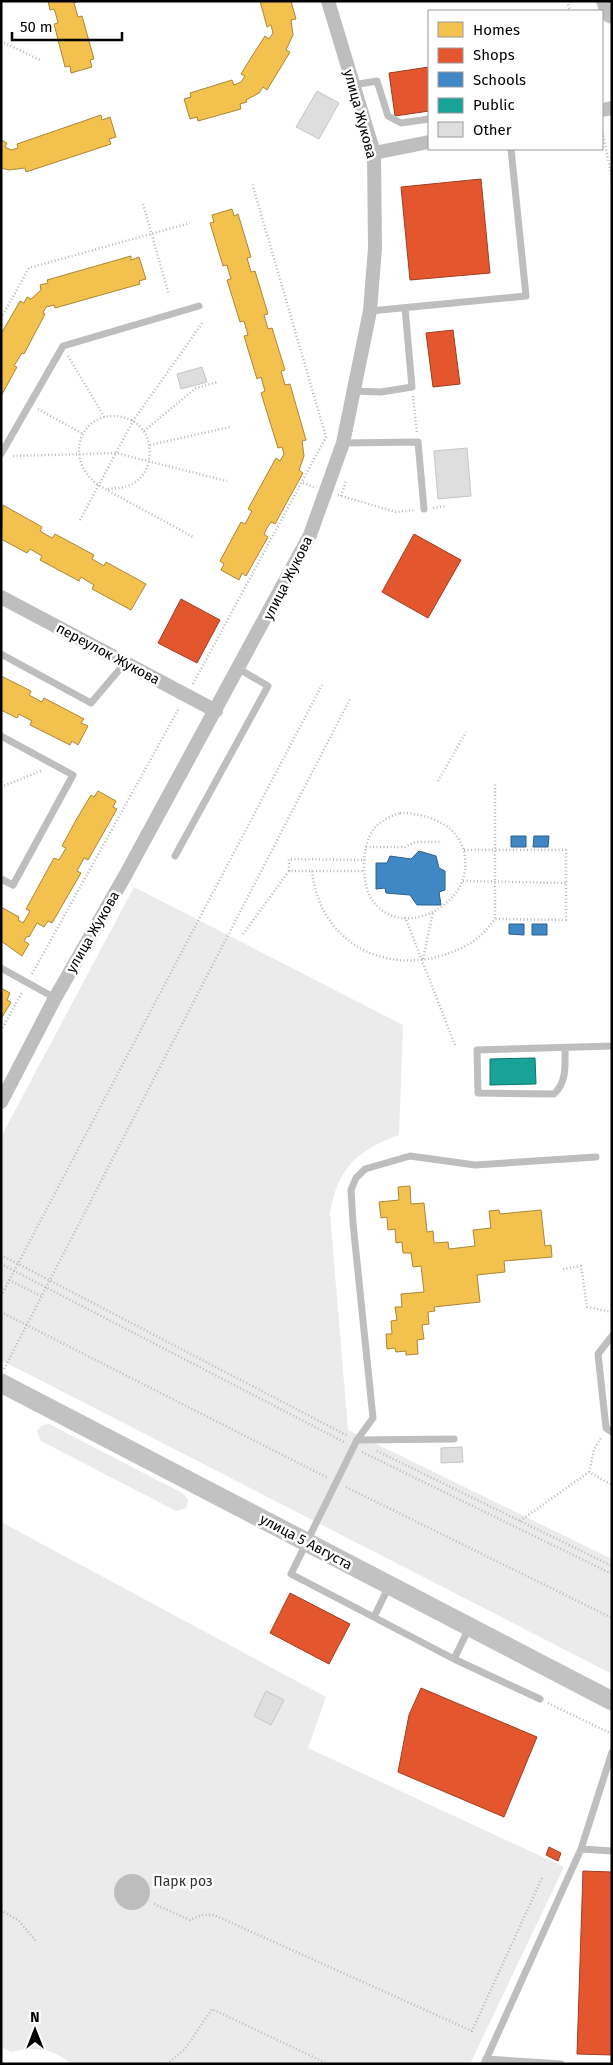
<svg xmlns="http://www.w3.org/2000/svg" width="613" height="2065" font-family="'Fira Sans',sans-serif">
  <rect width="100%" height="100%" fill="#fff"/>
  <path fill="#ebebeb" d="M134,887L403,1025L399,1135C357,1150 337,1169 330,1214L348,1430L612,1559V1674L1,1360V1137Z
    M49,1424L184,1494L188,1500L186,1508L176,1511L41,1441L37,1431L42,1425Z
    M1,1522L326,1697L308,1748L564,1867L470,2064H71C54,2048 33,2046 11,2052L1,2047Z"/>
  <path fill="#bdbdbd" d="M114 1892a18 18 0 1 1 36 0a18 18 0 1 1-36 0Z"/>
  <path fill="#f2c14e" stroke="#a98737" d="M48,1H79L74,3L78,17L82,16L94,59L90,60L92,67L71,73L70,66L65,67L54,24L58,23L56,15L54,9L50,10Z
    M260,1H291L296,19L291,20L293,35L286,50L290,52L267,90L263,87L259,93L246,100L247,102L240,104L241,109L198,121L197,117L190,119L184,99L191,97L190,93L232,80L234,85L241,82L245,76L241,74L254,53L265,36L269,39L273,33L271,25L267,27Z
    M101,115L102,120L110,117L116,137L109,139L111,144L26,172L25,168L9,170L1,168V140L7,143L5,147L11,150L18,148L17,144Z
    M232,209L234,216L238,214L251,257L247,258L251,272L255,271L268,314L264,315L268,329L272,328L285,370L281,371L285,385L290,384L306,440L302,441L304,456L299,470L303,473L275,524L271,522L267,528L264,534L268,537L246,576L242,573L239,580L221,570L224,564L220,561L241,522L245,524L252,511L248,509L276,458L280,461L284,454L282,447L278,448L261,393L265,391L261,377L257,379L244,336L248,335L244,321L240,322L227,280L231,279L227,265L223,266L210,223L214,222L212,215Z
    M131,256V260L139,257L146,279L139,281L140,284L55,308L54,305L46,307L43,313L45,314L24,354L22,353L14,366L17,367L1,396V334L20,301L24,303L27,297L31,299L41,290L40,285L48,283L47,280Z
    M3,505L42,527L40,531L52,538L55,534L94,555L92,559L104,566L106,562L146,584L131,610L92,589L94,585L81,577L79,581L40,560L42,556L30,549L27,553L1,539Z
    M1,676L31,691L29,695L42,702L44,698L84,719L81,723L88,726L78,745L72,741L70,745L30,725L32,721L19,714L17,718L1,710Z
    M98,791L116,801L113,807L117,809L88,860L84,858L77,871L81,873L52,923L48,921L44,927L37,923L29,937L27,936L24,941L29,944L22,956L1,941V907L19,917L18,920L23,923L30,911L26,909L54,858L59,860L66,848L62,846L76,820L91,795L94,797Z
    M1,988L10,993L7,1000L11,1002L1,1019Z
    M410,1186L411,1204L424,1203L427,1232L433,1231L434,1243L448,1242L449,1249L475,1246L473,1230L491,1228L489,1211L499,1210L500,1214L541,1210L545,1246L551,1245L552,1257L504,1261L505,1272L477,1275L480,1302L434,1307L435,1311L428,1312L429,1324L422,1325L424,1339L417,1340L418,1354L406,1355V1351L396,1352L395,1348L387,1349L386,1334H392L391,1321L397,1320L395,1307H402L401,1294L424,1292L421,1266L413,1267L411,1253H403L402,1242L396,1243L395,1229L388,1230L387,1217L381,1218L379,1202L399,1200L398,1187Z"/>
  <path fill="#e4572e" stroke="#a03d20" d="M429,67V111L395,116L389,73Z
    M481,179L490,273L410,280L401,187Z
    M453,330L460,384L433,387L426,333Z
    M414,534L461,560L428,618L382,592Z
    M181,599L220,620L197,663L158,643Z
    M290,1593L350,1624L329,1664L270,1633Z
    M421,1688L537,1737L504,1817L398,1772L409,1715Z
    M549,1847L561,1853L558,1861L546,1855Z
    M583,1871L612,1872V2055L577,2054Z"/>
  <path fill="#3f88c5" stroke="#2c5f8a" d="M511,836H526V847H511Z
    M534,836H549L548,847H533Z
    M419,851L436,856L439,868L445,871V890L439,892L441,905H417L410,895L386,893L385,888L376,889V863H387L390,856L411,859Z
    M509,924H524V935L509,934Z
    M532,924H547V935H532Z"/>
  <path fill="#17a398" stroke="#10726a" d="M535,1058L536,1084L490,1085V1059Z"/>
  <path fill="#dedede" stroke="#c6c6c6" d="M317,91L339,103L319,139L296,127Z
    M202,367L207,382L181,389L177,374Z
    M467,448L471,496L438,499L434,451Z
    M462,1447L463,1462L441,1463V1448Z
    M266,1691L284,1700L271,1725L254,1716Z"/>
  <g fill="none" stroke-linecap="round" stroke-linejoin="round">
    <g stroke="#dbdbdb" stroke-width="26">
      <path id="highway" d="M609,1L612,11"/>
    </g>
    <path stroke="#b9b9b9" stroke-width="2.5" stroke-dasharray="1 2.5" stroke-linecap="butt" d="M567,1L570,11
      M1,41L42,61
      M602,129L612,179
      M143,204L169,295
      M1,318L29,268L190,223
      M68,356L105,418
      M413,396L417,433
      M38,409L83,434
      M144,431L196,388L218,382
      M150,445L230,427
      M13,456L116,453L227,481
      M303,483L314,487
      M108,489C117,488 126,488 134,483C156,470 155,431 131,420C87,401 58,455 98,485L193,537
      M338,495L396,512L415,510
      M341,496L346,481
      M433,508L446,506
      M80,520L133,421L203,322
      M193,684L326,437L252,183
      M438,781L466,732
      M1,787L41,771
      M400,813C429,813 462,826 465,858C466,867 465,876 461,884C448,912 405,932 378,907C361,893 361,854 370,835C376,823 388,817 400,813Z
      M366,847H405L415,842H442
      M464,850H566V920L495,919
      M289,871V859L366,860
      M312,871C321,951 399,982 467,945C479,939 487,929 495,919V782
      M463,881L566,883
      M405,917L455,1045
      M243,934L289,871H365
      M423,959L433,912
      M32,974L179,708
      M1,1031L22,992
      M1,1255L348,1436
      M1,1264L344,1442
      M563,1269L581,1266L587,1307L612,1312
      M9,1280L41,1296
      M1,1296L322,685
      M1,1312L328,1478
      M4,1369L350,699
      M377,1451L612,1566
      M362,1452L612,1574
      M589,1472L594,1450L602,1436
      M346,1487L612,1618
      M520,1521L589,1472L612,1485
      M548,1703L612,1734
      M154,1904L190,1920L202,1915H214L472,2031L542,1878
      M1,1910L19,1921L36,1941
      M167,2064L185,2049L212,2009L328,2064"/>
    <path stroke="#bebebe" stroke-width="7" d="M353,85L377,81L388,116L401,123L429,119
      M370,311L526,296L511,149
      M354,391L381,392L412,387L405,308
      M343,443L418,442L424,509
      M1,454L63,346L199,306
      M1,654L91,703L125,663
      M1,736L73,775L13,885L1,879
      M175,856L268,686L239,669
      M1,968L55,998
      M565,1049C565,1065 567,1082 554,1094L478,1093L477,1050L612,1046
      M612,1336L598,1354L606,1428L612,1432
      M357,1440L454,1439
      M374,1617L389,1586
      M454,1659L469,1628
      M540,1699L454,1659L291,1574L357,1440L373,1418L353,1223L351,1190L356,1178L365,1169L410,1156L475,1165L596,1157
      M581,1849L612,1851
      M486,2059L561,2064
      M484,2064L581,1849L612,1752"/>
    <path stroke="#bebebe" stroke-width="14" d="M602,110L612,108
      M374,153L429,142
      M1,597L216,711
      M1,1102L55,998L126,874L310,535L343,443L370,311L375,248L374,153L328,1"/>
    <path stroke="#c2c2c2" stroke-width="19" d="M1,1383L612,1701"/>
    <use href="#highway" stroke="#bebebe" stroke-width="24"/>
  </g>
  <g text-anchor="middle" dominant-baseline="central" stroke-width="5" stroke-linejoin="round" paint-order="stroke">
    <g font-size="14" fill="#000" stroke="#fff">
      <text transform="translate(360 114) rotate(75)">улица Жукова</text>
      <text transform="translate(288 578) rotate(-63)">улица Жукова</text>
      <text transform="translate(108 654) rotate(28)">переулок Жукова</text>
      <text transform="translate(93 932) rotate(-60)">улица Жукова</text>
      <text transform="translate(306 1542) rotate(28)">улица 5 Августа</text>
    </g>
    <g font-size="14" fill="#313131" stroke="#fff">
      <text x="183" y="1881">Парк роз</text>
    </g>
  </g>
  <rect width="613" height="2065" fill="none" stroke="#000000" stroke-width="5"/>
  <rect x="428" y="10" width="175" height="140" fill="#ffffff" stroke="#999999"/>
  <rect x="438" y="22" width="25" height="15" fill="#f2c14e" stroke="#999999"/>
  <text x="473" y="35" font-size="15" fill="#000000">Homes</text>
  <rect x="438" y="48" width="25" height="15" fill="#e4572e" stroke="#999999"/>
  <text x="473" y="60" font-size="15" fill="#000000">Shops</text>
  <rect x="438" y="72" width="25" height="15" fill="#3f88c5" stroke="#999999"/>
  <text x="473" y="85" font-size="15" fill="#000000">Schools</text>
  <rect x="438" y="98" width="25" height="15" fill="#17a398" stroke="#999999"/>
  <text x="473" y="110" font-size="15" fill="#000000">Public</text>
  <rect x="438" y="122" width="25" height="15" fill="#dedede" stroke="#999999"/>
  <text x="473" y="135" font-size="15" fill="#000000">Other</text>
  <g transform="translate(35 2030)" stroke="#ffffff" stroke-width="4" paint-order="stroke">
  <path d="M0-4L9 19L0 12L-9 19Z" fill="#000000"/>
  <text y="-8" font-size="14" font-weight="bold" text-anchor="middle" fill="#000000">N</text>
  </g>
  <path d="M12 32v8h110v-8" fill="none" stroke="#000000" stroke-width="2.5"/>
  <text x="20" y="32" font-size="15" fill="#000000" stroke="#ffffff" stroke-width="4" paint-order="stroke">50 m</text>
</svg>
